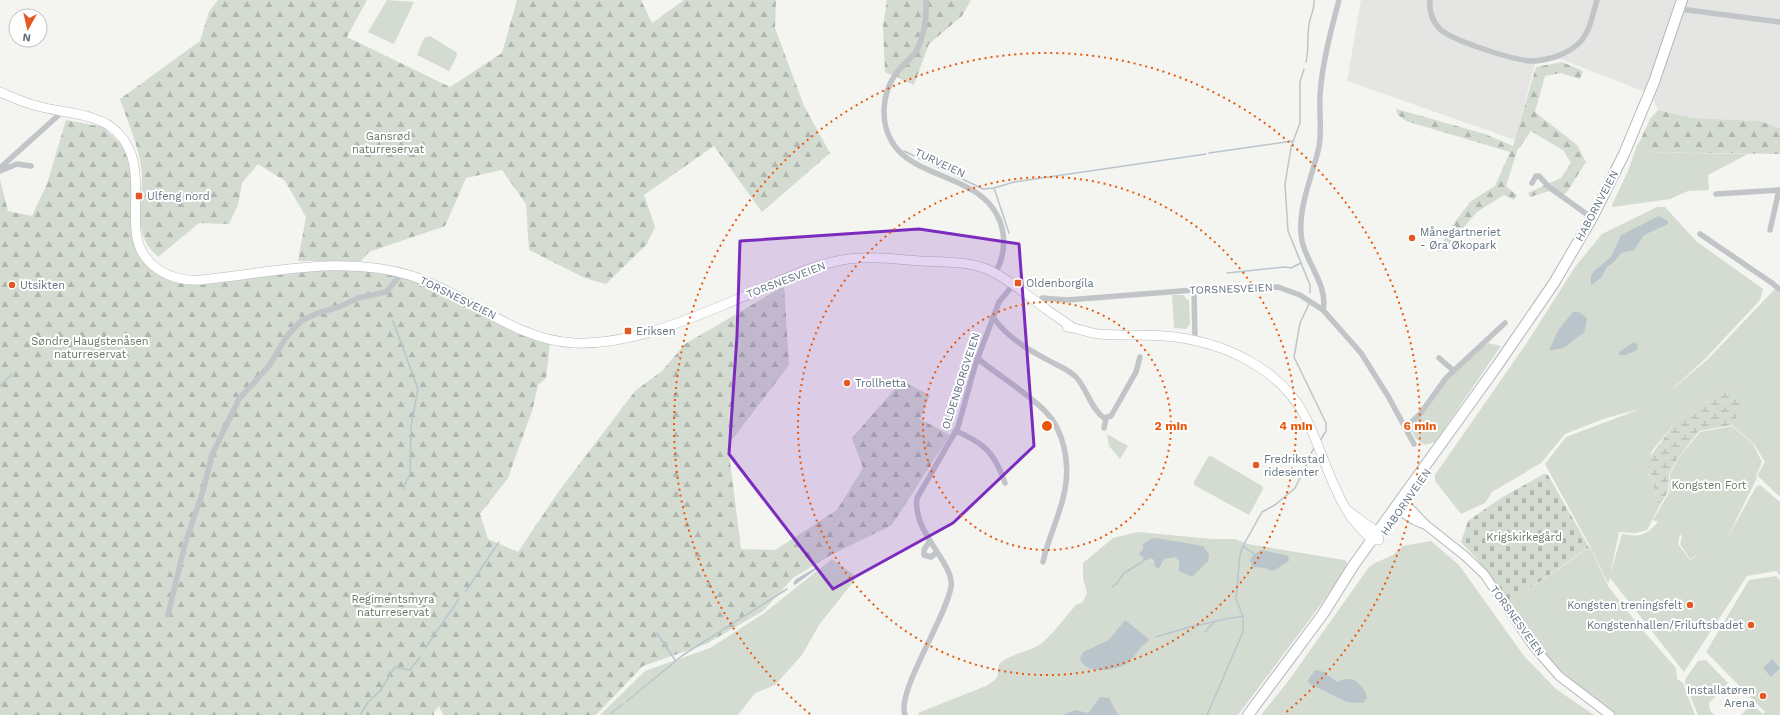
<svg xmlns="http://www.w3.org/2000/svg" width="1780" height="715" font-family="'Work Sans',sans-serif">
  <defs>
    <pattern id="forest-firs" width="22" height="20" patternUnits="userSpaceOnUse"><rect width="22" height="20" fill="#d4dbd1"/><path d="M5 1l3.5 6h-7zM16 11l3.5 6h-7z" fill="#b0b6af"/></pattern>
    <pattern id="wetland-marsh" width="20" height="14" patternUnits="userSpaceOnUse"><rect width="20" height="14" fill="#d4dbd1"/><path d="M1 5h8M5 5V1M11 12h8M15 12V8" fill="none" stroke="#b0b6af"/></pattern>
    <pattern id="cemetery-stones" width="16" height="16" patternUnits="userSpaceOnUse"><rect width="16" height="16" fill="#d4dbd1"/><path d="M2 7V4a2 2 0 0 1 4 0v3zM10 15v-3a2 2 0 0 1 4 0v3z" fill="#b0b6af"/></pattern>
  </defs>
  <rect width="100%" height="100%" fill="#f4f4f0"/>
  <path fill="#e5e6e4" d="M1361,0H1780V128L1760,121L1692,118L1658,110L1652,97L1642,91L1561,59L1535,64L1515,140L1347,81Z"/>
  <path fill="#d4dbd1" d="M387,0L414,2L394,44L368,32Z
    M430,36L456,52L457,56L449,71L417,55L424,38Z
    M1638,143L1646,152L1748,154L1708,175L1709,190L1688,191L1670,199L1613,207L1612,205L1628,171Z
    M1657,207H1665L1696,241L1763,289L1760,300L1706,358L1668,393L1708,359L1775,289L1780,294V497L1757,475L1765,462L1754,444L1732,425L1744,407L1731,390L1717,393L1708,401L1695,407L1676,422L1651,452L1649,474L1654,481V493L1659,507L1647,530L1635,533L1619,532L1610,575L1622,534C1641,537 1645,536 1658,522L1678,530L1653,520L1669,493L1670,474L1680,456L1700,432L1732,426L1753,444L1762,462L1756,475L1757,478L1727,538L1690,559L1680,544L1682,537L1680,534L1678,544L1690,560L1704,551L1727,538L1756,487L1760,485L1780,502V575L1776,571L1747,576L1684,672L1610,578L1608,584L1591,548L1545,464L1566,437L1643,408L1603,419L1565,434L1541,463L1492,492L1485,503L1461,514L1435,481V475L1528,341L1575,267L1602,234Z
    M1172,295H1183L1189,301L1190,324L1186,329L1174,328Z
    M1488,343L1501,346L1435,442L1425,445L1416,439L1410,428L1450,375Z
    M1107,434L1128,446L1120,459L1109,446Z
    M1211,456L1262,486L1263,489L1249,515L1194,485V482L1208,457Z
    M1138,532L1212,539H1235L1248,544L1344,560L1347,562L1346,568L1322,603L1238,715H919L918,713L986,686C1001,677 996,678 999,664C1012,652 1030,653 1043,642C1055,632 1065,617 1076,605L1083,602L1087,593L1083,578V563L1113,538Z
    M1431,541L1459,565L1524,656L1556,689L1594,715H1261L1289,680L1369,567L1375,563L1393,555L1403,546Z
    M1590,547L1608,586L1639,626L1676,668L1677,679L1683,683L1695,715H1615L1567,677L1536,643L1509,603Z
    M832,559L857,577L819,625L802,655L775,685L755,693L738,715H600L645,671L710,648L763,614Z
    M1776,576L1780,580V715H1741L1748,708L1747,706L1750,703L1763,714L1765,712L1706,652L1749,580Z
    M1706,660L1728,683L1709,703L1710,710L1714,715H1698L1685,683L1686,678L1698,661Z"/>
  <path fill="url(#forest-firs)" d="M218,0H367L347,37L450,87L502,53L517,0H641L652,23L684,0H776L775,28L804,106L830,153L762,212L714,146L644,195L655,227L647,244L606,284L585,278L529,250L526,204L502,170L466,178L445,226L369,252L361,261H298L306,217L285,181L258,164L242,183L238,205L229,224L199,223L158,257C154,252 147,247 145,240C135,219 143,196 142,173C141,153 127,119 120,99L200,41L209,12Z
    M887,0H971L962,16L929,44L914,85L885,72L883,26Z
    M1562,62L1583,71L1580,79L1561,73L1545,76L1535,112L1577,145L1586,162L1567,192L1559,197L1549,191L1530,197L1528,193L1561,178L1571,163L1564,151L1531,131L1517,151L1506,186L1517,195L1514,200L1504,195L1477,212L1443,251L1437,252L1454,223L1471,201L1495,186L1510,152L1406,121L1398,115L1396,109L1485,134L1513,146L1536,67Z
    M1658,110L1692,118L1760,121L1780,128V154L1645,152L1639,143L1650,119Z
    M66,120L103,127L124,147L134,174L137,246L155,272L189,283L227,281L349,267L403,277L427,286L550,343L546,378L538,385L533,408L508,478L480,514L488,539L518,552L559,491L635,391L662,371L685,344L784,286L789,365L728,445L741,549L775,550L837,510L863,468L852,438L902,381L930,395L920,419L950,435L892,525L831,555L793,578L763,611L706,644L643,666L596,715H443L439,706L434,712V715H0V180L8,211L32,216L47,184Z"/>
  <path fill="url(#wetland-marsh)" d="M1731,390L1739,393L1744,407L1732,425L1699,431L1680,455L1669,474L1668,492L1659,507L1654,493V481L1649,473L1646,462L1676,422L1695,407L1708,401L1717,393Z"/>
  <path fill="url(#cemetery-stones)" d="M1544,474L1548,475L1589,547L1509,603L1476,558L1461,542L1468,521L1501,498Z"/>
  <path fill="#bac5cb" d="M1659,216L1668,221V224L1644,235L1634,250L1621,253L1614,262L1607,267L1601,278L1591,285V276L1594,271L1611,257L1621,235Z
    M1573,312H1579L1587,318L1584,333C1569,341 1569,350 1549,350L1559,329Z
    M1634,342L1638,345L1637,350L1626,355H1620L1619,352Z
    M1156,538L1203,546L1209,554L1208,561L1192,577L1179,571V561L1175,557L1164,559L1159,568L1155,567L1154,560L1151,558L1142,562L1144,558L1139,554L1143,549V544L1151,539Z
    M1261,550L1285,555L1288,556L1289,561L1273,571L1264,568L1253,567L1250,560L1253,555Z
    M815,568H818L795,585L793,583L796,579Z
    M1125,620L1149,639C1148,643 1144,644 1141,647C1136,653 1133,659 1126,664C1115,671 1086,675 1080,659L1083,652L1109,640Z
    M1772,659L1780,668L1771,677L1763,668Z
    M1315,670L1324,672L1337,682C1341,681 1345,678 1350,679C1357,679 1366,690 1367,698L1363,703L1347,702L1312,685L1309,683L1308,680Z
    M1100,697L1109,698L1118,715H1063L1075,710L1088,713Z"/>
  <g fill="none" stroke-linecap="round" stroke-linejoin="round">
    <path stroke="#bac5cb" stroke-width="1.5" d="M1306,62C1309,49 1307,37 1309,25C1310,16 1315,9 1314,0
      M1291,147L1300,123V82L1304,69
      M1291,148L1285,184L1288,231L1310,285V293
      M904,151L983,189L994,188L1014,182L1206,154
      M1209,153L1293,141
      M994,188L1009,233
      M1227,273L1285,267L1291,268L1301,263
      M1309,304L1300,323L1294,357L1326,423V431L1320,441
      M393,321L418,389L411,426L410,474L403,489
      M0,386L12,374
      M1309,457L1314,448
      M1243,546L1254,554
      M1112,587L1117,583L1124,573L1142,562
      M466,591L499,542
      M1232,618L1243,616
      M1195,626L1230,618
      M1205,632L1214,622
      M657,633L675,660
      M1156,637L1193,626
      M426,647L459,599
      M627,701L683,655L787,589
      M611,713L623,704
      M360,715L368,702L380,691L395,667L410,670L420,657
      M1207,715L1243,632V616L1236,599L1240,555L1243,546L1262,512L1275,505L1295,488L1308,462"/>
    <g stroke="#b4b8bc" stroke-width="10">
      <path id="secondary" d="M1426,525C1415,521 1402,516 1398,504H1406L1426,525L1465,556L1484,574L1533,646L1559,676L1610,715"/>
    </g>
    <g stroke="#b4b8bc" stroke-width="10">
      <path id="primary" d="M0,92C12,97 25,103 37,106C62,113 99,113 117,132C144,158 133,197 136,231C139,265 169,282 201,280C270,273 345,254 412,276C467,294 514,340 574,343C624,345 675,325 721,306C759,291 797,270 837,261C864,255 893,259 920,261C944,262 967,261 989,270C1009,279 1028,296 1046,309C1055,316 1064,321 1073,328
        M1067,327C1078,328 1088,333 1099,334C1124,336 1150,334 1175,337C1227,344 1281,369 1306,418C1322,451 1331,487 1351,517C1357,525 1365,533 1372,540H1379L1377,532L1348,511"/>
    </g>
    <g stroke="#b4b7ba" stroke-width="12">
      <path id="highway" d="M1248,715L1323,614L1353,566L1497,366L1554,283L1592,218L1624,154L1654,82L1682,0"/>
    </g>
    <path stroke="#c1c5c8" stroke-width="5.5" d="M926,0C927,18 925,33 917,50C911,59 901,66 895,75C882,94 880,122 892,142C916,183 993,173 1003,233C1005,248 1003,260 995,273
      M1430,0C1429,10 1432,21 1439,28C1449,40 1516,61 1533,61C1549,60 1569,54 1580,42C1590,32 1593,13 1597,0
      M1680,9L1780,22
      M0,168L61,113
      M0,171L17,164L31,166
      M1532,183L1536,176H1539L1549,187L1592,218
      M1716,194L1780,190
      M1770,230L1779,190
      M1700,234L1772,283L1780,290
      M1194,290L1195,341
      M1042,298L1067,300L1194,290L1278,287L1300,295L1323,310L1361,353L1388,396L1414,444
      M1323,310C1329,284 1302,259 1301,233C1299,204 1313,174 1319,147C1322,130 1319,112 1320,95C1322,64 1331,30 1339,0
      M993,317C1006,336 1026,349 1046,359C1056,365 1068,369 1076,377C1087,389 1091,409 1104,418L1111,416L1136,372L1140,357
      M977,358C999,376 1025,391 1045,411C1064,430 1070,463 1065,489C1061,514 1048,537 1043,562
      M1439,358L1454,371
      M1104,428L1106,418
      M1405,428L1420,414L1446,378L1505,323
      M956,431C984,443 995,453 1005,483
      M929,542L924,550V555L931,557L936,553
      M168,615L185,544L203,491L212,455L239,399L269,366L287,336L301,321L318,313L339,307L358,298L386,292L402,273
      M905,715C896,692 946,618 951,587C955,563 912,533 917,498L958,427L975,366L985,339L999,302L1013,285"/>
    <use href="#secondary" stroke="#fff" stroke-width="8"/>
    <use href="#primary" stroke="#fff" stroke-width="9"/>
    <use href="#highway" stroke="#fff" stroke-width="10"/>
  </g>
  <path fill="#7b2cbf" fill-opacity="0.2" stroke="#7b2cbf" stroke-width="3" stroke-linejoin="round" d="M919,229L1019,244L1034,446L953,523L833,589L729,454L737,336L740,241Z"/>
  <g fill="none" stroke="#e8590c" stroke-width="2" stroke-dasharray="2 4">
    <circle cx="1047" cy="426" r="124"/>
    <circle cx="1047" cy="426" r="249"/>
    <path d="M810 714A373 373 0 1 1 1284 714"/>
  </g>
  <g fill="#e45821" stroke="#fff" stroke-width="1.5">
    <rect x="135" y="192" width="8" height="8" rx="2"/>
    <circle cx="1412" cy="238" r="4"/>
    <rect x="1014" y="279" width="8" height="8" rx="2"/>
    <circle cx="12" cy="285" r="4"/>
    <rect x="624" y="327" width="8" height="8" rx="2"/>
    <circle cx="847" cy="383" r="4"/>
    <circle cx="1256" cy="465" r="4"/>
    <circle cx="1690" cy="605" r="4"/>
    <circle cx="1751" cy="625" r="4"/>
    <circle cx="1763" cy="696" r="4"/>
  </g>
  <g text-anchor="middle" dominant-baseline="central" stroke-width="4" stroke-linejoin="round" paint-order="stroke">
    <g font-size="11" fill="#657962" stroke="#fff">
      <text x="388" y="136">Gansrød<tspan x="388" dy="13">naturreservat</tspan></text>
      <text x="90" y="341">Søndre Haugstenåsen<tspan x="90" dy="13">naturreservat</tspan></text>
      <text x="1709" y="485">Kongsten Fort</text>
      <text x="1524" y="537">Krigskirkegård</text>
      <text x="393" y="599">Regimentsmyra<tspan x="393" dy="13">naturreservat</tspan></text>
    </g>
    <g font-size="11" fill="#637281" stroke="#fff">
      <text transform="translate(940 163) rotate(25)">TURVEIEN</text>
      <text transform="translate(1597 206) rotate(-62)">HABORNVEIEN</text>
      <text transform="translate(786 280) rotate(-21)">TORSNESVEIEN</text>
      <text transform="translate(1231 289) rotate(-2)">TORSNESVEIEN</text>
      <text transform="translate(458 298) rotate(26)">TORSNESVEIEN</text>
      <text transform="translate(961 381) rotate(-72)">OLDENBORGVEIEN</text>
      <text transform="translate(1406 502) rotate(-55)">HABORNVEIEN</text>
      <text transform="translate(1517 621) rotate(54)">TORSNESVEIEN</text>
    </g>
    <g font-size="11" fill="#637281" stroke="#fff" text-anchor="start">
      <text x="147" y="196">Ulfeng nord</text>
      <text x="1420" y="232">Månegartneriet<tspan x="1420" dy="13">- Øra Økopark</tspan></text>
      <text x="1026" y="283">Oldenborgila</text>
      <text x="20" y="285">Utsikten</text>
      <text x="636" y="331">Eriksen</text>
      <text x="855" y="383">Trollhetta</text>
      <text x="1264" y="459">Fredrikstad<tspan x="1264" dy="13">ridesenter</tspan></text>
      <text x="1682" y="605" text-anchor="end">Kongsten treningsfelt</text>
      <text x="1743" y="625" text-anchor="end">Kongstenhallen/Friluftsbadet</text>
      <text x="1755" y="690" text-anchor="end">Installatøren<tspan x="1755" dy="13">Arena</tspan></text>
    </g>
  </g>
  <circle cx="1047" cy="426" r="6" fill="#e8590c" stroke="#fff" stroke-width="2"/>
  <g font-size="12" text-anchor="middle" font-weight="bold" fill="#e8590c" stroke="#fff" stroke-width="4" stroke-linejoin="round" paint-order="stroke">
    <text x="1171" y="430">2 min</text>
    <text x="1296" y="430">4 min</text>
    <text x="1420" y="430">6 min</text>
  </g>
  <g transform="translate(28 28) rotate(188)"><circle r="19" fill="#ffffff" stroke="#c1c7cd"/>
  <path d="M0-3L7 15L0 10L-7 15Z" fill="#e45821"/>
  <text y="-6" font-size="11" font-weight="bold" text-anchor="middle" fill="#637281">N</text>
  </g>
</svg>
